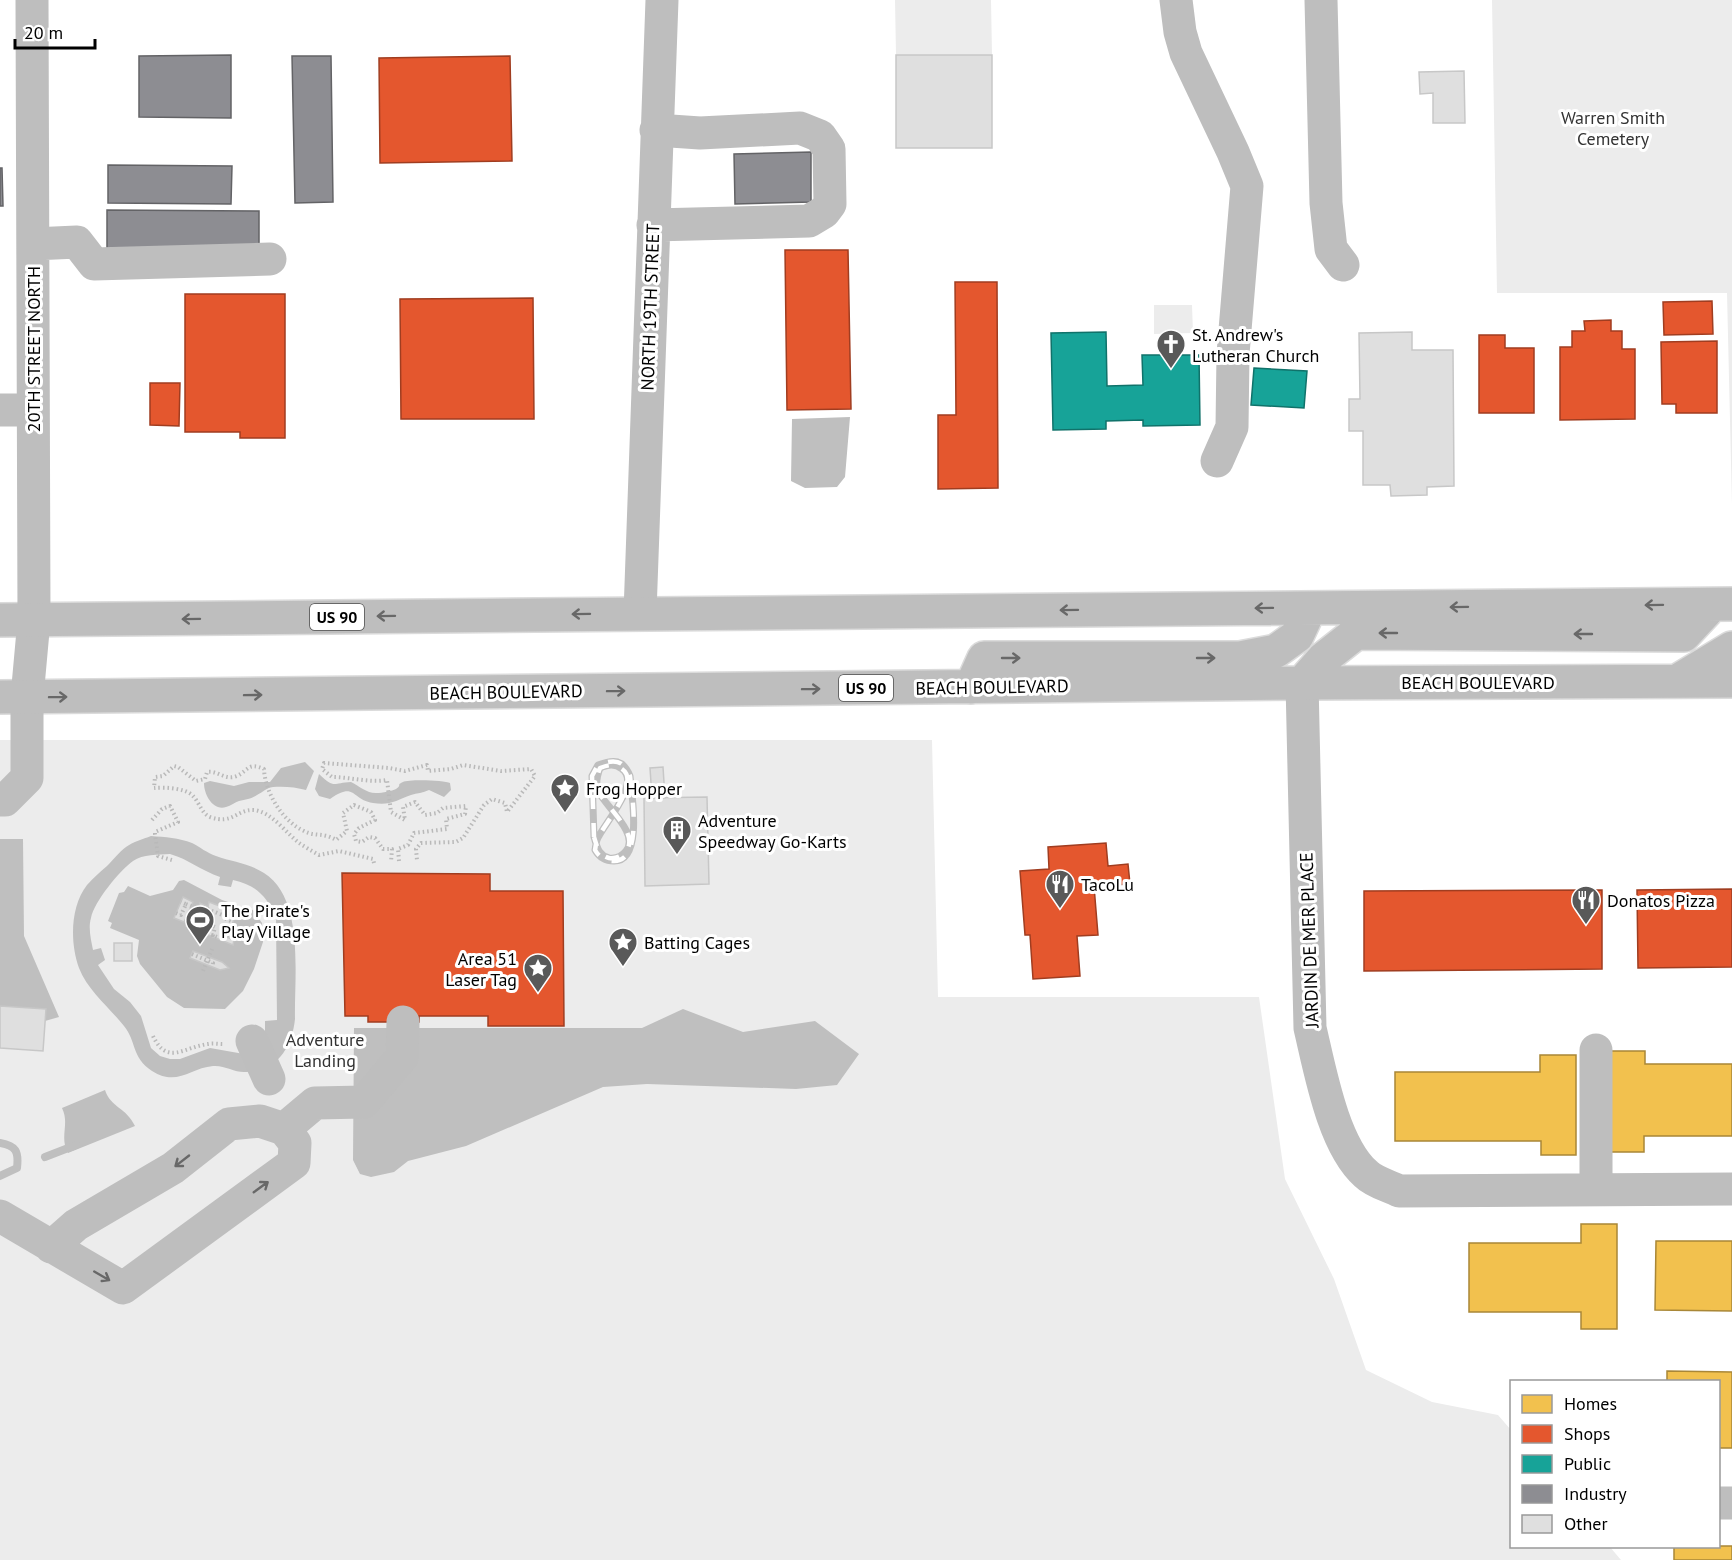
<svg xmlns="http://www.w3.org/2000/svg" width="1732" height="1560" font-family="'PT Sans',sans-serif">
  <rect width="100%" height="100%" fill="#fff"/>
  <path fill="#ececec" d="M895,0H991L992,55H896Z
    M1492,0H1732V505L1727,293H1497Z
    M1154,305H1192L1193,333L1154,334Z
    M0,740H932L938,997H1259L1285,1179L1334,1279L1366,1370L1432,1402L1498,1415L1511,1430L1512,1546L1610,1547L1621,1560H0Z"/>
  <path fill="#bfbfbf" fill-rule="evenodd" d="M850,417L845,477L837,487L805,488L791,481L792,419Z
    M305,762L314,771L306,790C296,787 283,786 273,787C266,788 263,792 257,795C251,799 246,799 239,801C235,802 231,806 226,807C213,811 204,795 204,783L210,781L234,786L249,782H270L281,768Z
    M319,774C335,789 332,783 351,782C359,786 368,794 377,793C382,793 392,791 396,789C403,784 395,786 403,782C408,779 445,780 450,783L451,790L444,797L429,790C423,793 417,793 411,795C397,800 390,806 373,803C351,800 356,781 330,799L319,796L315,789Z
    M151,836C165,837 179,838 192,843C200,847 207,853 216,856C232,862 249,863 264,873C305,899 294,976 295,1019C292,1048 276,1073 244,1072C234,1072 224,1065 213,1066C190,1068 177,1087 152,1071C131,1057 137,1042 124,1026C109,1007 88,991 79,968C70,943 70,907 87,885C93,878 100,872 107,866C113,860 119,852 126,847C133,842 143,839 151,836ZM170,854C188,859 202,871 220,877L218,885L231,887L233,880C256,885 267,896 276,918L277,1020L265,1021V1044L244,1054L210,1048L180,1059H170L160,1056L151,1048L141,1016L130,1002L114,989L98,965L105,960L101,948L93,950C91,940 88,928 91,918C94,902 120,870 133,861C143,854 158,855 170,854Z
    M0,839H23L24,936L59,1017L45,1021L0,1006Z
    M184,880L222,900L253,910L262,923L263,942L254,969L243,991L225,1009L184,1008L167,997L140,964L137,956L139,940L110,928L112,923L108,921L119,893L124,892L128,886L150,896L173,890L179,881ZM193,951L222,962L229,968L220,970L191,958Z
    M683,1009L743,1032L815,1021L859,1054L837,1085L796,1089L647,1084L603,1087L466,1146L408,1161L394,1172L371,1177L360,1174L353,1160L354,1028H642Z
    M105,1090C111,1108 126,1107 135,1126L68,1153C59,1137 70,1124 62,1108Z"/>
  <path fill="#f2c14e" stroke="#a98737" stroke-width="1.5" d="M1610,1051H1645V1064H1732V1136H1644V1152H1610Z
    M1540,1055H1576V1155H1541V1141H1395V1072H1540Z
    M1581,1224H1617V1329H1581V1312H1469V1243H1581Z
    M1656,1241H1732V1311L1655,1310Z
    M1667,1371L1732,1372V1448H1718V1382H1667Z
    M1674,1546H1732V1560H1674Z"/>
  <path fill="#e4572e" stroke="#a03d20" stroke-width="1.5" d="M510,56L512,161L380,163L379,58Z
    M785,250H848L851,409L787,410Z
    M955,282H997L998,488L938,489V415H956Z
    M185,294H285V438H240V432H185Z
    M533,298L534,419H401L400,299Z
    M1712,301L1713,334L1664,335L1663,302Z
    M1611,320V331H1622V349H1635V419L1560,420V347H1572V331H1585L1584,321Z
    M1479,335H1505V348H1534V413H1479Z
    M1717,341V413H1676V404H1662L1661,342Z
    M150,383H180L179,426L150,425Z
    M1106,843L1108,866L1128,864L1130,884L1094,886L1098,935L1077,936L1080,976L1033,979L1030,935H1025L1020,871L1049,869L1048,847Z
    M342,873L490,874V891H563L564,1026H488V1016H419V1022H368V1016H345Z
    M1732,889V967L1638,968L1637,890Z
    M1602,890V969L1364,971V891Z"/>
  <path fill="#17a398" stroke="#10726a" stroke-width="1.5" d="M1106,332L1107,386L1143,385L1142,355H1199L1200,425L1143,426V420L1106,421V429L1053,430L1051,333Z
    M1254,368L1307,371L1304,408L1251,405Z"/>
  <path fill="#8d8d92" stroke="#636366" stroke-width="1.5" d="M231,55V118L139,117V56Z
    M292,56H331L333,202L295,203Z
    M811,152V202L735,204L734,154Z
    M108,165L232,166L231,204L108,203Z
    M0,168H2L3,206H0Z
    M107,210L259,211V250L107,249Z"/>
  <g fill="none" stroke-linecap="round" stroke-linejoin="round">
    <path stroke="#bfbfbf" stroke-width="8" d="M0,1143C16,1146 19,1151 17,1168L0,1176
      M45,1157L76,1145"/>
  </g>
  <path fill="#dfdfdf" stroke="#c7c7c7" stroke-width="1.5" d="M896,55H992V148H896Z
    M1464,71L1465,123H1433V93L1420,94L1419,72Z
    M1412,332V350H1453L1454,486L1427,487V495L1391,496L1390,485H1363V431H1349V399H1360L1359,333Z
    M663,767L665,798H652L650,768Z
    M707,797L709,884L645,886L644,798Z
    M183,897L193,902L184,922L174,918Z
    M209,902L228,909L225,915L234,919L231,928L226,926L222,935L234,940L233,945L186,926L192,911L197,913L200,903L208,907Z
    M114,943H132V961H114Z
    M193,951L222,962L229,968L220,970L190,958Z
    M0,1006L46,1009L43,1051L0,1048Z"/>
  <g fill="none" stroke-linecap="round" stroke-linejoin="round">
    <g stroke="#dbdbdb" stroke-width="36">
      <path id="highway" d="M0,620L1732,604
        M1679,680L1732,648
        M1302,683L1323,659L1356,633L1684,635L1712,605
        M971,687L984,658H1240L1276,651L1297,636L1310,608
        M0,697L1302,683L1732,681"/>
    </g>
    <path stroke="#b9b9b9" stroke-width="4" stroke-dasharray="1.5 3" stroke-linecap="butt" d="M152,820L162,809L170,806L178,822L155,832V834L158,856L172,860
      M399,861L398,849L408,845L414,833L447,829L446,819L465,814L466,806L443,808L437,813L425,815L415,802L403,807L405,820L391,812L387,780C369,783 350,777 332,777L322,769L324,763L389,768L405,771L427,765L428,771L451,769L463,765L501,771L531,769L535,776L507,812L505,803L492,799L484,805L463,838L456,842L421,843L416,849L417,860
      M374,863L373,859L339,851L319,855C312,851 305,847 299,843C286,833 272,812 254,810C237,809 233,825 210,817C202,814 199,802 193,796C186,788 165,787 154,788L155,777L163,776L174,766L178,767L196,781L205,779L207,772C218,770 225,781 237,776C249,770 248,762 264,769C265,792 282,821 304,831C315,837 323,832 336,840L347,831L343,813L354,805L371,812L375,820L359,828L354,834L356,841L362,842L369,837L375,838L383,849H392L391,862
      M186,904L201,910L194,928L217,937
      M201,910L206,912L207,909L225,916L224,918L233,922
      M176,913L181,915L186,904L181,902
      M197,919L215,927L213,935L210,934
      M192,954L213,963L212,967
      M203,971L212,949
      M153,1036C167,1066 184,1047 208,1044C213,1043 218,1044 223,1044"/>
    <path stroke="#bebebe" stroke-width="33" d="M1176,0L1180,32L1186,53L1233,152L1247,186L1233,354L1232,427L1217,461
      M1321,0L1326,203L1331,249L1343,265
      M653,225L809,221L824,212L830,204L829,149L820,136L800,128L700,133L656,130
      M33,244L77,242L94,264L270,259
      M0,410H33
      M640,613L662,0
      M1302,683L1310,1028C1320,1070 1333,1145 1366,1174C1374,1182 1389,1186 1399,1191L1732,1189
      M0,800H5L27,778V697L34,620L32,0
      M252,1041L269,1079
      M1596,1050V1190
      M284,1129L315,1103L364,1102L402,1057L403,1022
      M0,1216L123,1288L294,1163L295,1143L284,1129L260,1121L229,1124L173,1168L76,1225L51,1247
      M1718,1503H1732"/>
    <use href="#highway" stroke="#bebebe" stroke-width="33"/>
    <g stroke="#bebebe" stroke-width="7">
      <path id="rail" d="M594,837L592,776L598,765C614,759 623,759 630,776C632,796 643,861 614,861C605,861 599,857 595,850C596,845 596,840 599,836C606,822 641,782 622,769C614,763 608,765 600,768C597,776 595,783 598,791C606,807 640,834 626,851C622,856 616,859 609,858C598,855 597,846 594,837"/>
    </g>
    <use href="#rail" stroke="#fff" stroke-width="4.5" stroke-dasharray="14" stroke-linecap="butt"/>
  </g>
  <defs><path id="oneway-shaft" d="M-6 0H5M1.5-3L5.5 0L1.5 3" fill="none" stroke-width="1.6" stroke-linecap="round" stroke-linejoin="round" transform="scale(1.5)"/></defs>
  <g stroke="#686868">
    <use href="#oneway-shaft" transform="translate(1654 605) rotate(179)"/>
    <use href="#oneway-shaft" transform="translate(1459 607) rotate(179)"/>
    <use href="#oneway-shaft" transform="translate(1264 608) rotate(179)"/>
    <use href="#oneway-shaft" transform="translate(1069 610) rotate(179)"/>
    <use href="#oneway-shaft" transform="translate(581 614) rotate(179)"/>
    <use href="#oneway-shaft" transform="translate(386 616) rotate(179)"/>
    <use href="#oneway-shaft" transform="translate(191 619) rotate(179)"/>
    <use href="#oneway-shaft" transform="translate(1388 633) rotate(180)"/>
    <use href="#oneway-shaft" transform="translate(1583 634) rotate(-180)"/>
    <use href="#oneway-shaft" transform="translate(1011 658)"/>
    <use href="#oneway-shaft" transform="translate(1206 658)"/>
    <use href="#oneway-shaft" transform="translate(811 689) rotate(-1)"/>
    <use href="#oneway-shaft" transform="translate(616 691) rotate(-1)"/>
    <use href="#oneway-shaft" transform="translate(253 695) rotate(-1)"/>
    <use href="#oneway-shaft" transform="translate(58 697) rotate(-1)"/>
    <use href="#oneway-shaft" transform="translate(182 1161) rotate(142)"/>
    <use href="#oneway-shaft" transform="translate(261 1187) rotate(-36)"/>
    <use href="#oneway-shaft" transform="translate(102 1276) rotate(30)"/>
  </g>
  <defs>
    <g id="church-pin" transform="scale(1.5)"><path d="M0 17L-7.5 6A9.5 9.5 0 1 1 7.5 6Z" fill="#595959" stroke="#fff"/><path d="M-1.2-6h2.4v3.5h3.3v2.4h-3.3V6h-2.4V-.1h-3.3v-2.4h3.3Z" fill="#fff"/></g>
    <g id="sight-pin" transform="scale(1.5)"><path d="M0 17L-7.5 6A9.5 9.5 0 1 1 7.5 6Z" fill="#595959" stroke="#fff"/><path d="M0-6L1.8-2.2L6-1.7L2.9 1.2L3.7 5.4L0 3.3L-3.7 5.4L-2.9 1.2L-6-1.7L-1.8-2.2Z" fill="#fff"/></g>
    <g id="building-pin" transform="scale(1.5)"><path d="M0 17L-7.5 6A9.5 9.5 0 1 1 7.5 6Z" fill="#595959" stroke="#fff"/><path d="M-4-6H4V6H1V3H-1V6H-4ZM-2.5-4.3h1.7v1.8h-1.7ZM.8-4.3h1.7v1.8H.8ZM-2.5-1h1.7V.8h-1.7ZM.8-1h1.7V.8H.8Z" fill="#fff"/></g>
    <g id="restaurant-pin" transform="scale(1.5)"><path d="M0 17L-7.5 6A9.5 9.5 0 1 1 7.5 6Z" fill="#595959" stroke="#fff"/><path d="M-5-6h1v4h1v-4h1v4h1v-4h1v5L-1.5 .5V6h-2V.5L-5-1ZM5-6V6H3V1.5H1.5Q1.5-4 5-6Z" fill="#fff"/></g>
    <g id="stadium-pin" transform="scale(1.5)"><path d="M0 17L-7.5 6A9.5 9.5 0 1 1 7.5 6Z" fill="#595959" stroke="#fff"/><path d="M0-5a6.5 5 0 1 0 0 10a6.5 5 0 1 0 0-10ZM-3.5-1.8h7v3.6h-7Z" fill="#fff"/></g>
  </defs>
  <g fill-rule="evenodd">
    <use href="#church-pin" x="1171" y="344"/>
    <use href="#sight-pin" x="565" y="788"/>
    <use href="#building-pin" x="677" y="830"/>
    <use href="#restaurant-pin" x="1060" y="884"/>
    <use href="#restaurant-pin" x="1586" y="900"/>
    <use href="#stadium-pin" x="200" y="920"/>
    <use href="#sight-pin" x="623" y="942"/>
    <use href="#sight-pin" x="538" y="968"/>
  </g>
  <g text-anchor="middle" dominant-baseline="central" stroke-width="6" stroke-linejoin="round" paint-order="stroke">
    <g fill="#fff" stroke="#4c4c4c" stroke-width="1.5">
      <rect x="310" y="604" width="54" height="26" rx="4.5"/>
      <rect x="839" y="675" width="54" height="26" rx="4.5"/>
    </g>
    <g font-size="16" font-weight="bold" fill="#000">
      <text x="337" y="617">US 90</text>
      <text x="866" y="688">US 90</text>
    </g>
    <g font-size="18" fill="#333" stroke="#fff">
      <text x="1613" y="117">Warren Smith<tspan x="1613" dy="21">Cemetery</tspan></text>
      <text x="325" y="1039">Adventure<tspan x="325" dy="21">Landing</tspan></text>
    </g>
    <g font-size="18" fill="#000" stroke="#fff">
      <text transform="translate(650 307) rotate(-88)">NORTH 19TH STREET</text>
      <text transform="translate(33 349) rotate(-90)">20TH STREET NORTH</text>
      <text x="1478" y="682">BEACH BOULEVARD</text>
      <text transform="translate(992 687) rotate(-1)">BEACH BOULEVARD</text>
      <text transform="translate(506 692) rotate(-1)">BEACH BOULEVARD</text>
      <text transform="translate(1309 940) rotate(-92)">JARDIN DE MER PLACE</text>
    </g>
    <g font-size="18" fill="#000" stroke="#fff" text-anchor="start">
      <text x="1192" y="334">St. Andrew's<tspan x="1192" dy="21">Lutheran Church</tspan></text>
      <text x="586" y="788">Frog Hopper</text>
      <text x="698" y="820">Adventure<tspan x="698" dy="21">Speedway Go-Karts</tspan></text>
      <text x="1081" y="884">TacoLu</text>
      <text x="1607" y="900">Donatos Pizza</text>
      <text x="221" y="910">The Pirate's<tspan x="221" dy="21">Play Village</tspan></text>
      <text x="644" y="942">Batting Cages</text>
      <text x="517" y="958" text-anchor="end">Area 51<tspan x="517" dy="21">Laser Tag</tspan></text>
    </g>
  </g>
  <rect x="1510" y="1380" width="210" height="168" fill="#ffffff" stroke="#999999" stroke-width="1.5"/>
  <rect x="1522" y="1395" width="30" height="18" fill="#f2c14e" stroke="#999999" stroke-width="1.5"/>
  <text x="1564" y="1410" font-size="18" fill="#000000">Homes</text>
  <rect x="1522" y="1425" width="30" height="18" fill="#e4572e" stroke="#999999" stroke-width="1.5"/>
  <text x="1564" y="1440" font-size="18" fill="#000000">Shops</text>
  <rect x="1522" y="1455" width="30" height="18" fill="#17a398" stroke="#999999" stroke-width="1.5"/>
  <text x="1564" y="1470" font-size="18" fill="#000000">Public</text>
  <rect x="1522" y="1485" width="30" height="18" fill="#8d8d92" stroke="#999999" stroke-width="1.5"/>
  <text x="1564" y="1500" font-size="18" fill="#000000">Industry</text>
  <rect x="1522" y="1515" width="30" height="18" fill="#dfdfdf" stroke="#999999" stroke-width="1.5"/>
  <text x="1564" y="1530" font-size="18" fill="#000000">Other</text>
  <path d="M15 39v9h80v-9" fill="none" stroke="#000000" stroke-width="3"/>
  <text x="24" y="39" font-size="18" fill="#000000" stroke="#ffffff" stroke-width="4.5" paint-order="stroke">20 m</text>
</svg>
